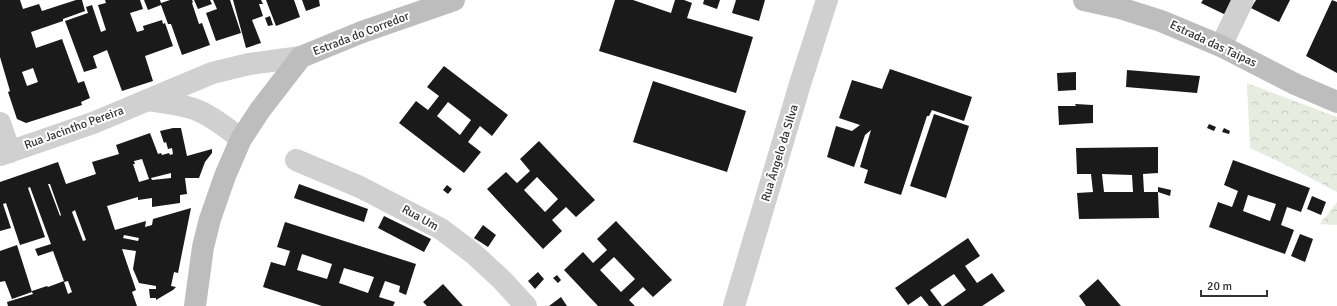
<svg xmlns="http://www.w3.org/2000/svg" width="1337" height="306" font-family="Signika,sans-serif">
  <defs>
    <pattern id="forest-crowns" width="20" height="18" patternUnits="userSpaceOnUse"><rect width="20" height="18" fill="#e6ecdf"/><path d="M2 6a3 3 0 1 1 6 0M12 15a3 3 0 1 1 6 0" fill="none" stroke="#c6cbc0"/></pattern>
  </defs>
  <rect width="100%" height="100%" fill="#fff"/>
  <path fill="url(#forest-crowns)" d="M1247,83L1337,117V192L1284,164L1250,148Z
    M1337,202V225L1320,224Z"/>
  <path fill="#1a1a1a" fill-rule="evenodd" d="M0,0H20L23,9L39,4L42,11L76,0H82L85,11L63,19V21L31,32L36,48L62,39L78,83L84,81L90,98L81,102L82,105L26,123L17,119L8,92L10,91L0,57ZM33,68L38,82L27,86L22,72Z
    M105,0H140L143,9L130,13L137,32L144,30L143,26L162,20L163,24L165,23L173,46L145,56L153,81L122,91L107,50L93,56L97,68L84,72L65,21L88,13L86,7L92,5L101,32L106,30L98,5L106,3Z
    M144,0H160L161,3L170,0H192L193,2L192,3L199,24L202,23L210,45L182,55L171,24H168L161,5L148,10Z
    M194,0H210L212,4L198,9Z
    M213,0H230L241,33L216,41L206,13L217,9Z
    M233,0H261L263,4H259L263,16L252,20L261,43L246,48Z
    M266,0H294L300,17L276,26Z
    M302,0H319L320,6L306,11Z
    M615,0H633L671,13L675,0H684L692,3L687,18L753,37L736,93L599,51Z
    M704,0H720L717,9L703,4Z
    M736,0H765L759,21L732,13Z
    M1203,0H1236L1228,16L1201,3Z
    M1256,0H1290L1279,22L1251,8Z
    M1332,0L1337,2V73L1306,56Z
    M270,16L273,25L268,26L265,18Z
    M444,66L508,115L492,136L480,126L468,142L481,152L464,173L399,123L416,101L428,110L439,96L427,87ZM448,102L471,120L460,135L437,116Z
    M890,69L972,97L964,121L932,110L929,116H927L901,195L864,183L868,170L860,167L871,130L865,135L854,167L827,157L836,126L852,131L860,125L839,118L852,80L882,89Z
    M1127,70L1200,76L1197,93L1126,87Z
    M1076,72V90L1058,91L1057,73Z
    M653,81L746,111L727,172L633,142Z
    M1075,104L1093,105V123L1059,125L1058,106H1076Z
    M934,114L969,126L946,198L910,186Z
    M1209,124L1216,127L1214,131L1207,128Z
    M173,128H181L187,156L212,149V153L205,162L199,178H185L187,194L180,195V203L152,207V198L138,200V197L107,206L115,230L146,221L145,227L152,225L153,219L191,208L178,273L174,272L171,286L176,287L173,290L156,300V298H150L149,289H156V286L139,283L133,269L136,251L122,249L136,290L132,292L137,306H8L7,302L33,294L32,292L12,299L5,281L0,282V251L17,245L32,292V291L47,286L48,287L64,281L53,251L38,256L35,249L51,244L30,187L28,188L45,237L20,245L6,203L3,204L11,228L0,231V182L58,162L66,184L96,174L92,162L119,154L116,145L150,133L158,154L161,153L162,155L169,153L170,155L173,154L172,148L168,149L166,142L164,143L160,131ZM142,159L149,179L139,182L133,164H135L134,161ZM171,173V178L152,180L151,178ZM48,184H50L61,215L60,216ZM75,210L86,240L83,241L72,212ZM124,235L139,238L138,241L123,238ZM68,281L72,292L68,294L64,282Z
    M1224,128L1230,131L1229,134L1222,132Z
    M539,141L595,200L576,217L566,207L552,220L562,231L543,249L487,189L506,172L517,183L530,171L520,159ZM537,177L558,199L545,212L524,190Z
    M1158,147V173L1143,174L1144,192H1158L1159,218L1079,219L1077,193L1093,192L1091,174H1077L1076,148ZM1102,174L1132,175L1133,192H1104Z
    M1233,160L1310,188L1301,212L1287,207L1281,225L1294,230L1285,254L1209,227L1218,202L1232,207L1238,191L1224,185ZM1248,195L1276,204L1270,221L1243,211Z
    M299,184L368,209L364,222L294,198Z
    M447,185L452,189L448,194L443,190Z
    M1158,187L1171,190L1170,196L1158,192Z
    M1312,196L1326,202L1321,215L1307,209Z
    M384,216L431,239L424,252L378,228Z
    M616,221L672,280L653,297L643,287L629,300L635,306H598L564,270L583,252L593,263L607,250L597,239ZM614,257L635,279L621,292L600,270Z
    M285,222L416,264L406,295L399,292L400,286L385,281L379,297L395,302L393,306H322L263,287L271,262L285,266L290,251L277,247ZM302,254L332,264L327,279L297,270ZM344,268L374,277L368,293L339,283Z
    M483,225L496,235L488,247L474,238Z
    M1300,234L1313,239L1305,262L1291,256Z
    M968,238L980,256L965,266L977,283L992,273L1005,291L982,306H943L966,290L954,274L930,290L942,306H929L921,296L908,305L895,288Z
    M538,272L544,279L535,289L528,281Z
    M557,275L561,280L558,283L553,278Z
    M1098,279L1121,306H1086L1079,296Z
    M443,284L463,306H427L423,302Z
    M561,297L567,306H549Z"/>
  <g fill="none" stroke-linecap="round" stroke-linejoin="round">
    <path stroke="#d0d0d0" stroke-width="22" d="M1221,46L1243,0
      M147,100C164,103 184,104 199,111C215,118 228,129 241,139
      M0,123L10,152
      M0,155L93,123L212,73L249,64L301,57
      M296,160L360,187L441,229L474,254L502,280L526,306
      M734,306L800,84L827,0"/>
    <path stroke="#bdbdbd" stroke-width="22" d="M1084,0L1120,8L1161,21L1221,46L1295,84L1337,102
      M195,306L203,247L210,219L225,176L241,139L260,110L301,57L362,32L454,0"/>
  </g>
  <g text-anchor="middle" dominant-baseline="central" stroke-width="4" stroke-linejoin="round" paint-order="stroke">
    <g font-size="12" fill="#333" stroke="#fff">
      <text transform="translate(361 34) rotate(-21)">Estrada do Corredor</text>
      <text transform="translate(1213 44) rotate(25)">Estrada das Taipas</text>
      <text transform="translate(74 128) rotate(-20)">Rua Jacintho Pereira</text>
      <text transform="translate(780 153) rotate(-73)">Rua Ângelo da Silva</text>
      <text transform="translate(420 218) rotate(29)">Rua Um</text>
    </g>
  </g>
  <path d="M1201 290v6h66v-6" fill="none" stroke="#333333" stroke-width="2"/>
  <text x="1207" y="290" font-size="12" fill="#333333" stroke="#ffffff" stroke-width="3" paint-order="stroke">20 m</text>
</svg>
